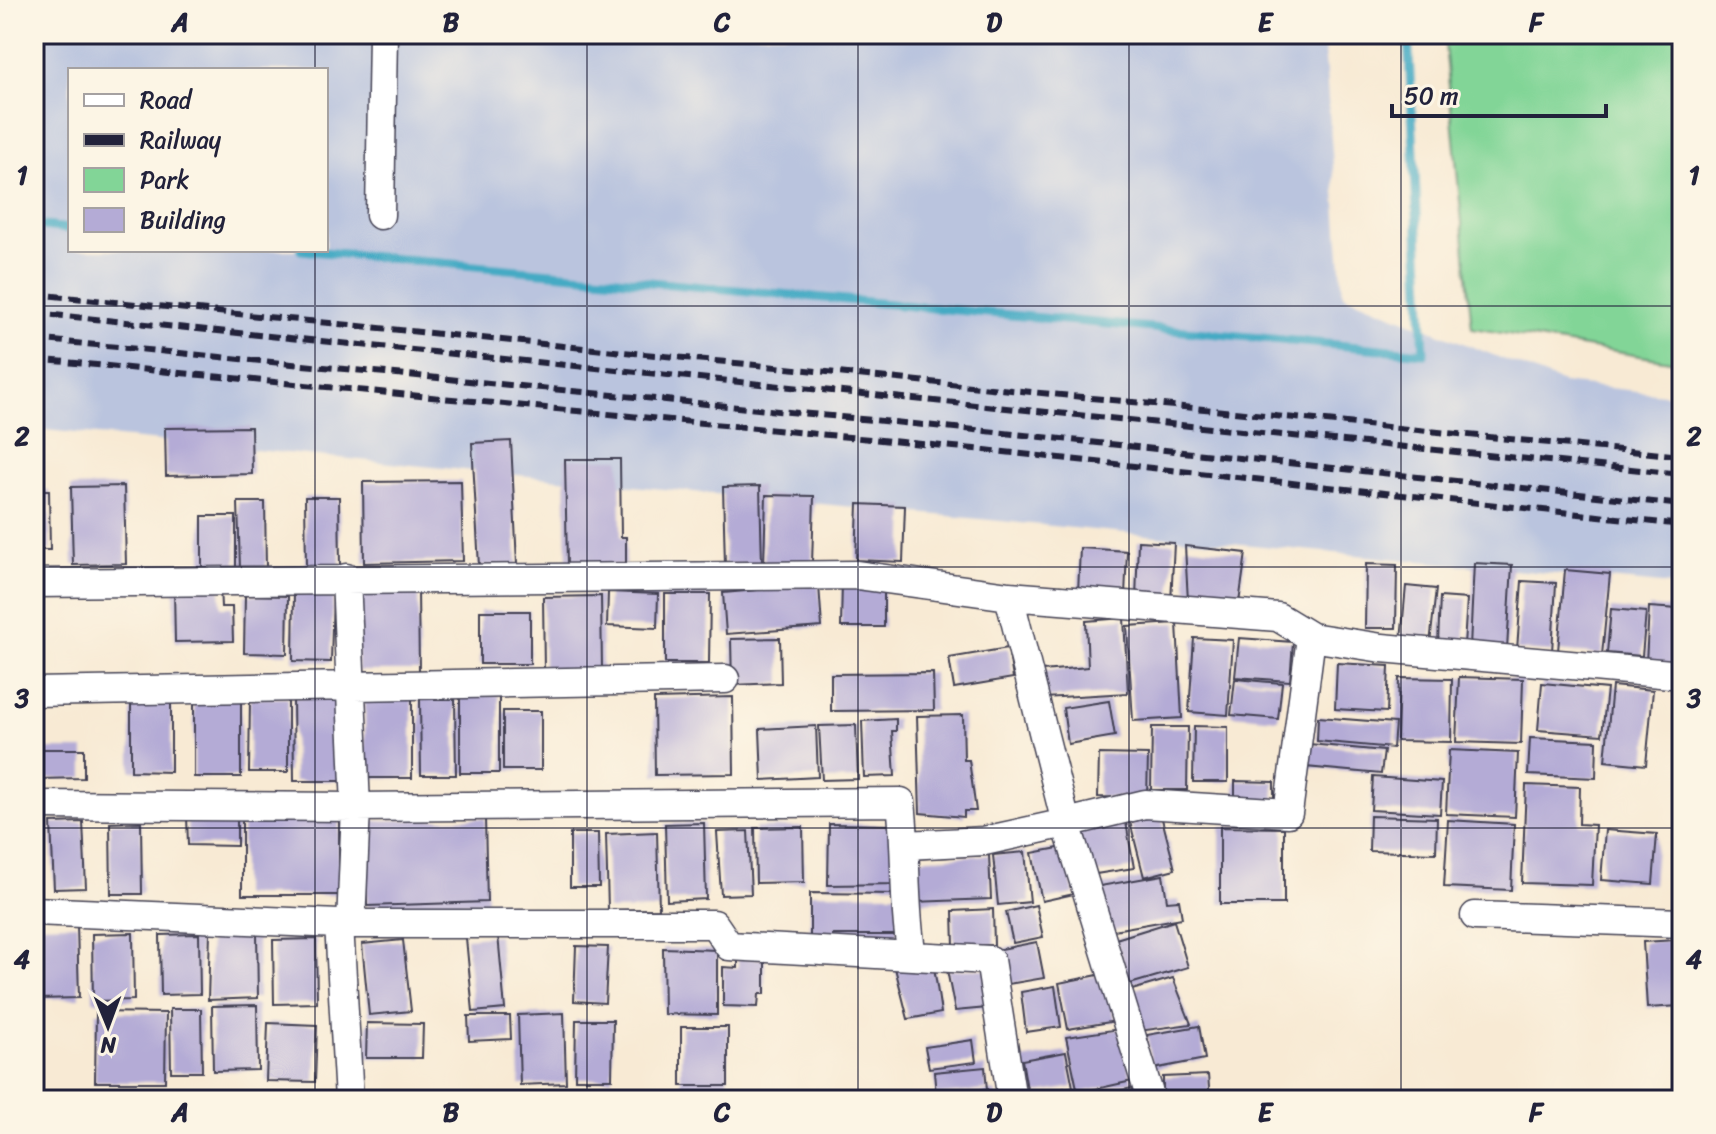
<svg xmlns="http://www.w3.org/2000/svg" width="1716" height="1134" font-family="Sriracha,sans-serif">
  <rect width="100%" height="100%" fill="#fcf5e5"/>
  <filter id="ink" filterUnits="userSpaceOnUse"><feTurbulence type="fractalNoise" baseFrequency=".0125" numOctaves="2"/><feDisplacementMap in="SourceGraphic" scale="16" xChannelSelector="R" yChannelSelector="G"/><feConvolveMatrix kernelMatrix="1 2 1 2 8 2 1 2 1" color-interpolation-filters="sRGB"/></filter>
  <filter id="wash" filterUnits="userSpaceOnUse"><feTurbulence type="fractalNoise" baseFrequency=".006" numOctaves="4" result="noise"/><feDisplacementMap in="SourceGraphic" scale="32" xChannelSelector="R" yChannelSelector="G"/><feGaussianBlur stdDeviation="1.8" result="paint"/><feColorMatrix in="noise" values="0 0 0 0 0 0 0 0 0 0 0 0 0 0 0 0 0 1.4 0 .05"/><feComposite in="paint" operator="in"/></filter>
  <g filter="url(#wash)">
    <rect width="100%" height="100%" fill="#f8ead4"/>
    <path fill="#bac4de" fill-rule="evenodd" d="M34,34H1323L1343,295L1563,383L1682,396V586L34,429ZM70,70H326V250H70Z"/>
    <path fill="#82d597" stroke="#527c69" stroke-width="2" d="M1444,34H1682V363L1472,328Z"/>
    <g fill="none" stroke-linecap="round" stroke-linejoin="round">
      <path stroke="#44aac4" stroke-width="9" d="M34,225L70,229
        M301,250L1424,353L1408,34"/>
    </g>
    <g id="blocks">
      <path fill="#b4abd6" d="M251,427L252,474L166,476L165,428Z
        M511,441L517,564L479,566L472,443Z
        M565,459H620L621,537H626V565L567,566Z
        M461,481L463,561L364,563L363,482Z
        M124,486L126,564L73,565L71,487Z
        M760,486L762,565H725L723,487Z
        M34,490H49L50,550H34Z
        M766,495L814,496L812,565L764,564Z
        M305,497H339L340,567H306Z
        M238,502H265L266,568L240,569Z
        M858,504L905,506L903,562L856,560Z
        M202,516H236V568H202Z
        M1138,541L1174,543L1171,602L1136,600Z
        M1185,546L1246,553L1239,603L1188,601Z
        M1080,548L1127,551L1125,595L1078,593Z
        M1474,563L1512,565L1507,649L1470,647Z
        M1366,564L1397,565L1396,628H1365Z
        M1565,570L1610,574L1602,655L1558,651Z
        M1522,581L1556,583L1552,652L1517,650Z
        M842,583H884V627H841Z
        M819,585L822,627L726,634L723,593Z
        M1406,586L1436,589L1430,644L1401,641Z
        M220,587L221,607H232L233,641L175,642L174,589Z
        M418,590L419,671H358L357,591Z
        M294,592H333L331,662L293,661Z
        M608,592L658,594L657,628L607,626Z
        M665,594H710L709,663H665Z
        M245,595L288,596L287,654L244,653Z
        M601,596L602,670H544L543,597Z
        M1440,597L1467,599L1464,645L1438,643Z
        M1649,607L1678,609L1674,665L1646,663Z
        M1611,609L1646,612L1642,656L1607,653Z
        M480,611H530V664H480Z
        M1124,618L1128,693L1044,698L1042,671L1088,667L1086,621Z
        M1177,623L1182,718L1133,721L1127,626Z
        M780,638L781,683L732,685L731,639Z
        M1194,638L1233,640L1228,715L1189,712Z
        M1239,638L1293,642L1290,681L1235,677Z
        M1008,648L1013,678L954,688L949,658Z
        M1337,663L1389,666L1387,712L1335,709Z
        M933,673L934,710L831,711V674Z
        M1459,677L1523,679L1521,744L1456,742Z
        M1399,678L1452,679L1451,742L1397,741Z
        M1235,679L1282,683L1278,719L1231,715Z
        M1542,683L1607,689L1602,735L1538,730Z
        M1612,686L1653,690L1646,765L1605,761Z
        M365,695H412V778H365Z
        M460,695H499V773H460Z
        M194,696H241V777H194Z
        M293,697L345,698V781H294Z
        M733,697L734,774L655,775L654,699Z
        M250,698H288V772H249Z
        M420,699H455L456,775H421Z
        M131,701H171V772L131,771Z
        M1109,701L1115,736L1068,744L1063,708Z
        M503,711H541V770H503Z
        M963,715L964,760H969L976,811H964V817L920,813L917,716Z
        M1318,717L1395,723L1393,748L1317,741Z
        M896,719V731H892L895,776L864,777L862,721Z
        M856,725L858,779L822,780L819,726Z
        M816,726L818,777L762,780L760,729Z
        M1194,726L1228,727V782H1193Z
        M1152,727H1188L1187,790H1151Z
        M1530,738L1597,741L1596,778L1528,775Z
        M1309,744L1384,751L1381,774L1306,767Z
        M37,749H84V778L37,779Z
        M1449,750L1518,753L1515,817L1446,814Z
        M1099,754L1148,755L1147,798L1098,797Z
        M1373,777L1442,782L1440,814L1371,810Z
        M1235,781L1274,782V803L1235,802Z
        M1526,785L1580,787L1579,824L1595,825L1592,885L1522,883Z
        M1161,815L1175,869L1144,877L1130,822Z
        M187,816L237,817V846L188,845Z
        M1370,816L1437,818L1436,853L1369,851Z
        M485,818L487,902L367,906L364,821Z
        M1448,820L1514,824L1511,890L1444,887Z
        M242,821H339V895H242Z
        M83,822L86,888L54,889L51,823Z
        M141,822L142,894H111L110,823Z
        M1126,822L1134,868L1083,876L1076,830Z
        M704,823L706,899L667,901L665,824Z
        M829,824L895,825L899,884L828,885Z
        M803,827L804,882L756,883L755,828Z
        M1220,827L1284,828V904H1220Z
        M1605,830L1657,834L1653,884L1601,880Z
        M748,831L751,894L721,895L717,832Z
        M657,832L659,909L608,910L606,834Z
        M570,833H598L599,887H570Z
        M1064,847L1074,894L1042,901L1032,853Z
        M1025,852L1030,902L998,905L993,855Z
        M989,855L991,899L914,902L911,859Z
        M1163,875L1167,901L1179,900L1182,918L1108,931L1100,886Z
        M810,893L898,894L897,935H832V943L810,942Z
        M1036,905L1043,937L1013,943L1006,912Z
        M993,909L994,945L954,946L953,911Z
        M1174,921L1188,967L1130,984L1116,939Z
        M77,924L79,998L37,999L35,925Z
        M210,931L257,933L258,998L208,1000Z
        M133,933L134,1000L93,1001L92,934Z
        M199,934L200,994L161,995L160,935Z
        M498,935L505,1009L473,1012L466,938Z
        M316,939L317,1003L274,1004L273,940Z
        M403,940L411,1011L369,1015L362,944Z
        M1676,940L1680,1006L1647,1008L1643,942Z
        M1037,942L1044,978L1002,985L996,950Z
        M576,946L608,947L605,1003L574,1001Z
        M663,948L717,950V1015L664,1014Z
        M738,958L765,959V994H759L758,1007L723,1006V967L738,968Z
        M934,967L941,1013L908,1019L895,968Z
        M986,969L987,1008L955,1011L947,970Z
        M1103,974L1116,1021L1068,1029L1059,983Z
        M1173,978L1191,1024L1139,1031L1132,990Z
        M1055,986L1061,1027L1026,1032L1021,992Z
        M257,1005L258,1070L213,1071L212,1006Z
        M170,1009H201L202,1072H171Z
        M96,1012L166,1013L165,1082H95Z
        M564,1013L566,1083L520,1085L518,1015Z
        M468,1016H510L511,1039L469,1041Z
        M576,1020H613L612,1079H575Z
        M268,1023L317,1025L315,1082L266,1081Z
        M367,1023L423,1024L422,1058H366Z
        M1199,1026L1205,1059L1153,1069L1147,1035Z
        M681,1027H728V1086H681Z
        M1119,1029L1132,1081L1078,1093L1066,1037Z
        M973,1040L976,1062L929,1068L925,1047Z
        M1066,1052L1073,1087L1028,1095L1022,1060Z
        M985,1067L987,1090L936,1095L934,1072Z
        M1208,1075L1210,1100H1163V1077Z
        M1132,1088L1134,1100H1083V1099Z
        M996,1091L997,1100H943V1098Z"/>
    </g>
  </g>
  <g filter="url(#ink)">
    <use href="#blocks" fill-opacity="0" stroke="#424052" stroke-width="2"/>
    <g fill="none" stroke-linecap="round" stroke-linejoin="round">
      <g stroke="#424052" stroke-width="31">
        <path id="minor" d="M380,215L383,34
          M346,578L356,807L351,924
          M34,583L857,575L1009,596L1278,617L1311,637L1382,648L1682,675
          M1009,596L1066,823L1145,804L1288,813L1311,637
          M34,692L725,679
          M34,805L356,807L901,802C907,854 903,906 912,956L990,960L1012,1100
          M906,845L984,841L1066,823L1151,1100
          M34,911L339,924H714L729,946L912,956
          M1475,916L1682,923
          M339,924L349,1100"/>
      </g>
      <use href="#minor" stroke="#fff" stroke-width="28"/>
      <path stroke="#22223b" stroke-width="6" stroke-dasharray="12 6" stroke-linecap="butt" d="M34,294L1682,456
        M34,313L1682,474
        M34,339L986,431L1682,505
        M34,359L985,450L1682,525"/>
    </g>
  </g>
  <path fill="none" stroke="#22223b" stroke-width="2" stroke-opacity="0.55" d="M315,34V70M587,34V1100M858,34V1100M1129,34V1100M1401,34V1100M315,250V1100M34,306H1682M34,567H1682M34,828H1682"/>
  <rect width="1716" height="1134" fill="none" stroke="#fcf5e5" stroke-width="88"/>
  <rect x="68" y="68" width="260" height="184" fill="#fcf5e5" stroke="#a5a1a1" stroke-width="2"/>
  <rect x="84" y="94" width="40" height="12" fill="#ffffff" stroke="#a5a1a1" stroke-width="2"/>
  <text x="140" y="108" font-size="24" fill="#22223b">Road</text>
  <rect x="84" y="134" width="40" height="12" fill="#22223b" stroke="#a5a1a1" stroke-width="2"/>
  <text x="140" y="148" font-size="24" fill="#22223b">Railway</text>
  <rect x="84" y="168" width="40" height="24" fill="#82d597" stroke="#a5a1a1" stroke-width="2"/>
  <text x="140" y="188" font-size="24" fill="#22223b">Park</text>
  <rect x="84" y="208" width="40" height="24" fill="#b4abd6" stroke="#a5a1a1" stroke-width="2"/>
  <text x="140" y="228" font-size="24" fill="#22223b">Building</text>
  <g transform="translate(108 1026) rotate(179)" stroke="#fcf5e5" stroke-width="6" paint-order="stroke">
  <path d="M0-6L14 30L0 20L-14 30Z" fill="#22223b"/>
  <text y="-12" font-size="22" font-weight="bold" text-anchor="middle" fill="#22223b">N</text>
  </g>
  <path d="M1392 104v12h214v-12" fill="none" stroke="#22223b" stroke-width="4"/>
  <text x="1404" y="104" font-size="24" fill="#22223b" stroke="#fcf5e5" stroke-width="6" paint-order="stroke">50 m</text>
  <rect x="44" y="44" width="1628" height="1046" fill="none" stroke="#22223b" stroke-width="3"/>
  <g font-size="26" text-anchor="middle" font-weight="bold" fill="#22223b">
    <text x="180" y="31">A</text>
    <text x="451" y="31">B</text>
    <text x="722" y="31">C</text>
    <text x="994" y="31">D</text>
    <text x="1265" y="31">E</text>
    <text x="1536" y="31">F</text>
    <text x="22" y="184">1</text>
    <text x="1694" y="184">1</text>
    <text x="22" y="445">2</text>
    <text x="1694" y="445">2</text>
    <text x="22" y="707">3</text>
    <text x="1694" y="707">3</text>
    <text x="22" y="968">4</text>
    <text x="1694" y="968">4</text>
    <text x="180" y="1121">A</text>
    <text x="451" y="1121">B</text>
    <text x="722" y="1121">C</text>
    <text x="994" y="1121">D</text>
    <text x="1265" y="1121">E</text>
    <text x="1536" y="1121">F</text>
  </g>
</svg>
